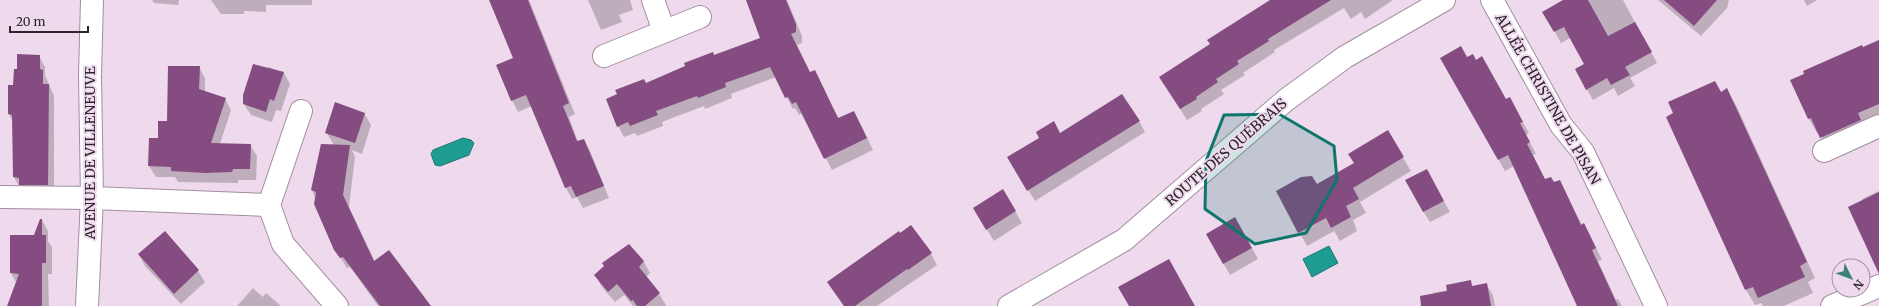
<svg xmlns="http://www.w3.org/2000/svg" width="1879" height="306" font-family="Merriweather,serif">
  <rect width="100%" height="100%" fill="#eedaec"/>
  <path fill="#1e9c92" stroke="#227873" d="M463,138L471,140L474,143L469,155L440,166L435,165L431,154L433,150Z
    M1329,246L1338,263L1312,277L1303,259Z"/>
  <path fill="#0003" d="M152,0H179L178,5L154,3Z
    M211,0H312V5H266V12L244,11V14H221Z
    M490,0H529L575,114L569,117L578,142L584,140L590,151L609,198L583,208L577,197L572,199L566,188L532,106L518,112L512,100L514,58Z
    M588,0H630L633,10L619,15L622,22L601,30Z
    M746,0H787L802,36V43L797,45L810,73L814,71L839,119L860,123L873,150L832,170L802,113L799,115L795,108L793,109L776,77L731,94L732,98L705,109L704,106L662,122L663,126L637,136L635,133L624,137L618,126L646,84L761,39Z
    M1272,0H1393L1365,19L1361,12L1351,19L1344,8L1274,50L1275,52L1243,73L1245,75L1221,90L1224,94L1201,109L1202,111L1187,120L1167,88L1211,45Z
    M1564,0H1623L1657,63L1630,78L1635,86L1618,96L1614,88L1593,100L1576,70L1585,64L1570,38L1561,43L1544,12Z
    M1658,0H1729L1727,8L1701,36Z
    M1804,0H1817L1807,6Z
    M1879,46V121L1829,151L1819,132L1817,133L1809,119L1791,81L1863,48Z
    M39,56L45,67V75L54,96V196L20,188L14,177L13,122L9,114V86H14L18,70Z
    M1442,58L1466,59L1506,101L1509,98L1529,133L1526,135L1536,154L1533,155L1545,180L1554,184L1560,181L1582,225L1584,224L1590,235L1602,260L1598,261L1616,300L1618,299L1622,306H1578L1514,166L1505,171Z
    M199,67L205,78V93L225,99L231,110L220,144L250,145L257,156L256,180H238V183L178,182L175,177H156L149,166L159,139Z
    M269,67L284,73L290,84L281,111L276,110L272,122L251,115L244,104L266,69Z
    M1727,90L1736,105L1815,278L1808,282L1813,293L1784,306H1763L1761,303L1755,305L1746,290L1668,117Z
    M364,113L371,125L362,154L352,150L355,157L349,207L375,262L429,306H378L350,267L347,268L335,249L312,190L322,145H334L326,132Z
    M1139,121L1145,132L1035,201L1008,157L1040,138L1054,122L1060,134Z
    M1387,132L1411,171L1360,202L1366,213L1353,220L1357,231L1340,241L1334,231L1307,246L1277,191L1316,185L1355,164Z
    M1433,182L1450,212L1430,222L1423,211Z
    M1003,191L1022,223L994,241L981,220Z
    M1879,191V264L1862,199Z
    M42,220L48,231V241L52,247V274H48L49,306H8L17,284L11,273V236H34Z
    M1242,230L1258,259L1230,275L1207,234Z
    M165,232L198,271L205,282L181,304L145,266L139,255Z
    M900,234L931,254L937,265L877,306H844L829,283Z
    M629,245L644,262L650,273L646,277L659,294L666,305L665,306H633L624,295L615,302L602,287L595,275Z
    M1470,281L1473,287L1486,284L1493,295L1495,306H1435L1433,293L1448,290Z
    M253,288L263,297L266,293L281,306H237Z"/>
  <path fill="#844c80" d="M489,0H528L569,103L563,106L577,141L584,139L604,186L576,197L571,186L565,188L526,95L511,101L496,65L513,58Z
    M746,0H786L796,24V32L791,34L810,72L815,70L838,118L854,111L867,138L824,159L796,102L792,104L788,97L785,98L770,67L725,83L726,87L698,98L697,96L656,111L658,115L630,126L628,122L617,127L606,99L617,94L615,90L644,79L646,83L685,66L684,63L713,52L714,55L760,38Z
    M1270,0H1331L1268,39L1269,41L1237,61L1239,64L1216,79L1218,82L1196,97L1197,99L1180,109L1159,77L1210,44L1207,40Z
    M1563,0H1588L1608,36L1635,22L1652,52L1625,67L1630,75L1611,85L1607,78L1586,90L1575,69L1584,64L1574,46L1564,27L1554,32L1542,12Z
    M1664,0H1717L1694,26Z
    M1879,40V104L1858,113L1861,120L1820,138L1811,118L1808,119L1790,80L1804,74L1803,71L1862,45L1863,47Z
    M1461,46L1467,57L1473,54L1476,60L1482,56L1506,99L1510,97L1523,122L1520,123L1530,142L1527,144L1545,179L1551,177L1554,182L1560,180L1581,225L1584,223L1596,248L1592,250L1618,306H1577L1508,155L1498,160L1440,58Z
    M17,54L40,55V69L43,70V84H49L48,185H19V178L13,177L12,115L8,114V85H13L14,69H17Z
    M253,64L284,72L274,101L270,99L266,112L243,104V95Z
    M168,66H200L199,89L226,98L211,143L251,144L250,169H233L232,172L206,173L171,171V167L148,166L149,138H158V121H167Z
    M1715,81L1721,92L1727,88L1807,262L1800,266L1805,277L1758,298L1753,287L1745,290L1666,117L1673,113L1668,102Z
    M1122,94L1140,121L1027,191L1007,157L1039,138L1036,132L1054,121L1060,133Z
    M335,102L365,113L355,143L325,133Z
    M1388,130L1404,157L1353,188L1359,199L1346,206L1351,217L1331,228L1326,218L1298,233L1276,191L1301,177L1312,176L1317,184L1354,163L1348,154Z
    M321,144L350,145L343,195L374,261L389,250L431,306H380L343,257L340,258L334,250L314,204L316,192L311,190Z
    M1427,169L1444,201L1423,212L1405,180Z
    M1003,189L1016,211L986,230L973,208Z
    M1879,192V274L1848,207Z
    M1235,217L1252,248L1223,264L1206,234Z
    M40,219H42V235H46V263H42V306H7L19,274L10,273V235H34Z
    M911,225L932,253L908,270L907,269L855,306H844L827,282L899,231L900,233Z
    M165,231L199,270L174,294L138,254Z
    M629,244L644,261L639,267L660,293L645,306H637L633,300L631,301L617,284L608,292L594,275L604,266L602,263Z
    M1169,259L1195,306H1129L1118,287Z
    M1471,280L1472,286L1487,283L1491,306H1421L1420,296L1447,291L1446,285Z"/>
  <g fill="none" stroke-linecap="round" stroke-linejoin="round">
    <g stroke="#a18e9f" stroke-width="24">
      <path id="street" d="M653,0L664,31
        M1492,0L1561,125L1583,152L1656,306
        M604,56L700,17
        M1824,151L1879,126
        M0,197L92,198L269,205L283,244L337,306
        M269,205L301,111
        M1009,306L1124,240L1286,100L1345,57L1444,0
        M1832,306L1879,286"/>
    </g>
    <g stroke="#a18e9f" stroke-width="24">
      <path id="secondary" d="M87,306L92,198L90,75L92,0"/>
    </g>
    <use href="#street" stroke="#fff" stroke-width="22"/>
    <use href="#secondary" stroke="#fff" stroke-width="22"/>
  </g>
  <path fill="#0f766e" fill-opacity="0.2" stroke="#0f766e" stroke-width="3" stroke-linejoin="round" d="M1279,114L1334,146L1337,180L1306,233L1255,244L1205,209L1206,161L1224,115Z"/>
  <g text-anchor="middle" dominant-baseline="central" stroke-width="4" stroke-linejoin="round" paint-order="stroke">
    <g font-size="14" fill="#2d252c" stroke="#eedaec">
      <text transform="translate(1548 99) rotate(60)">ALLÉE CHRISTINE DE PISAN</text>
      <text transform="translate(1226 152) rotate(-41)">ROUTE DES QUÉBRAIS</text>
      <text transform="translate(90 153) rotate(-90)">AVENUE DE VILLENEUVE</text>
    </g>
  </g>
  <g transform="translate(1851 278) rotate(132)"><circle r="19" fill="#eedaec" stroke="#a1929f"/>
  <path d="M0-3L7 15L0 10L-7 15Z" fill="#3a817a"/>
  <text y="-6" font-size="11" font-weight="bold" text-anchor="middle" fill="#2d252c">N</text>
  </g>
  <path d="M10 26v6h78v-6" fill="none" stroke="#2d252c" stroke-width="2"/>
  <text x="16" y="26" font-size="12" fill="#2d252c" stroke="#eedaec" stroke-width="3" paint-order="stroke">20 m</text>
</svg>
